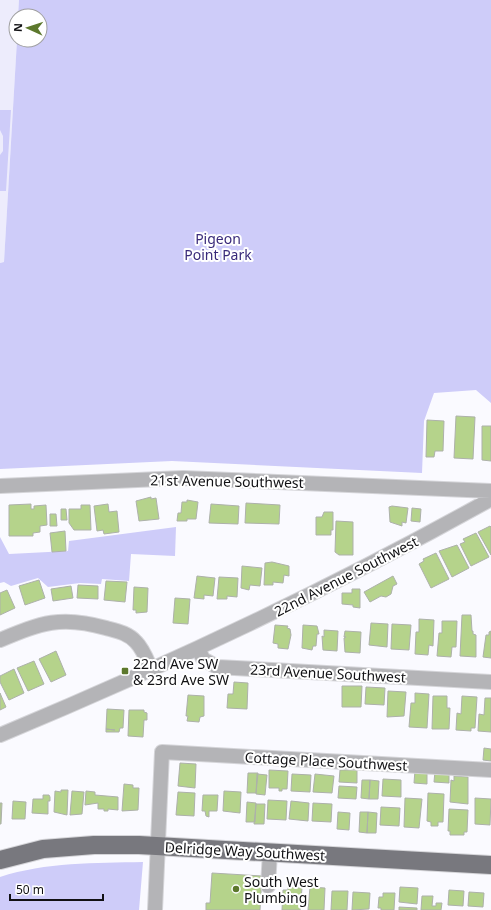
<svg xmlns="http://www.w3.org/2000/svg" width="491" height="910" font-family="'Noto Sans',sans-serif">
  <rect width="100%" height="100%" fill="#fafaff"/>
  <path fill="#edecfc" d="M0,0H19L18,16H16L17,40L4,262L0,263Z"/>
  <path fill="#ceccf9" d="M19,0H491V403L476,390L434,393L424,421L422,473L172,461L0,469V263L4,262L17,40H40V16H18Z
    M0,110H11L6,191H0V155L3,151V136L0,130Z
    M176,527L175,556L131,554L129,581L102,579L101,584L80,583L48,587L38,578L11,586L4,582L0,583V537L9,554L68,551L69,541Z
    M143,862L139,910H0V877C46,862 95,863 143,862Z"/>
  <path fill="#b5d38b" stroke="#adb1aa" d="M456,416L475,417L473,459L454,458Z
    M427,420L444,421L443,451H435L434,457H426Z
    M482,426H491V461L482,460Z
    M151,497V499L156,498L159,519L139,521L136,501Z
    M187,500L198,502L196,519H187V521H177L178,513H181L182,502H187Z
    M246,503L280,505L279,524L245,523Z
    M31,504V509H34V506L46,505L47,525L40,526V532L33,533V536H9V505Z
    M108,504L109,512L117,511L119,532L104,534L103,530L97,531L94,506Z
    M211,504L239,506L238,524L209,523Z
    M81,505H90L91,530H74L69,523V509H81Z
    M392,506L408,508L406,523L402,522V526L390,522L389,507Z
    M412,508L421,509L420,522L411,521Z
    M61,509H66L67,520H61Z
    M324,512H333V530H331V535H316V517H322Z
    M50,514H56L57,526H50Z
    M336,521L353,522V555H339L335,552Z
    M490,526L491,527V555L478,532Z
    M65,531L66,551L52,552L50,533Z
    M476,533L489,557L471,566L460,544L465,542L463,539Z
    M457,545L469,568L452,577L439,551Z
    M436,553L449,579L431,588L419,564L424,561L423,559Z
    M272,562L289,566V576L284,575L283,583L273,582V585H264L265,563Z
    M242,566L262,568L260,586L250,585L249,590L241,588Z
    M197,576L215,578L213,596L204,595V599L194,598Z
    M393,576L397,584L393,586L391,594L386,597L381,596L370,602L364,592Z
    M219,577L238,578L237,597L227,596V599H217Z
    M39,580L45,598L25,605L19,586Z
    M106,581L127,582L125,602L104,600Z
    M78,585L98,586V599L77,598Z
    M71,586L73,598L53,601L51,589Z
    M134,587L148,588L147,612L136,613V610H133Z
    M352,589H360V608L353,607V605L342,604V593H352Z
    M7,590L15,608L0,615V593Z
    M175,598L190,599L188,624L173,623Z
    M462,615H471L472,631H473V634L476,635V657L460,656Z
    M419,619L434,620L433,646L429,645L428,655L415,654L416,632H419Z
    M442,621H457L456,647H452L451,657L437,656L439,633H442Z
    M371,623L388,624L387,647L369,645Z
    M392,624L411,625L409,650L391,649Z
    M275,625L288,626L287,628L290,629L291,635L288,649L278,648V644L273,643Z
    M303,625L317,626L319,634H317L316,646H313L312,650L302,648Z
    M324,630L338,631L337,651L323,650L322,636L324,637Z
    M345,631L361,632L360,653L345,652L344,638L346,637H344Z
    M489,632L491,631V658L483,657L486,635H489Z
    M56,651L66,675L51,682L39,659Z
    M34,661L44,684L28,691L17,668Z
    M14,669L24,693L9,700L0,682V676Z
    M234,682L248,683L247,709L227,708L228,694H233Z
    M342,686H362L361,707H342Z
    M366,687L385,688L384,705L365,704Z
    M388,691L406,692L404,716L387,717Z
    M0,693L6,707L0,710Z
    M415,693L429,694L427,728L409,727L411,703H415Z
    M188,695L204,696V716L200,717L199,722L187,721L188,716H186Z
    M433,696H447V708H450L449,729H432Z
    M462,696L477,697L475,728H471V731L456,730L457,713L461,714Z
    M485,698H491V732L478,731L479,714L484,715Z
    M107,709L124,710L123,728H120L119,732H106V729L115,730L106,729Z
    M129,710H144V712L147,713V720H144L143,737L128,736Z
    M484,748L491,749V761L483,760Z
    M180,763L196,764L195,788L178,786Z
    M269,770L288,771L287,789H282V791H279V788H269Z
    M340,770H357V783L339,782Z
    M415,770L427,771V784L414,783Z
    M435,771L449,773V783L434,782Z
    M248,773H258L256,793H247Z
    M257,774L267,775L265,795L256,794Z
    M292,774L311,775L310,792L291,791Z
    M315,774L334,776L332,793L313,792Z
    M454,776L468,777V804L450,802L451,780L454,781Z
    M383,779L401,780V797L382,796Z
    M362,780H370L369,799L361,798Z
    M370,780L379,781L378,799H369Z
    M124,784L133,785V788H139L138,810L122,811Z
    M339,786L357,787L356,799L338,798Z
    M61,790H68L67,815L54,812L55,791L61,792Z
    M72,791L84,792L82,814L70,815Z
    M86,791L95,792V795L118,797V810L108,809V811H104V809H98V803L85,805Z
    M224,791L241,792L240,813L223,811Z
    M178,792L195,793L194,816L176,815Z
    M428,793L444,794L443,822H438V826H431V822L427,821Z
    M43,795H49L50,797V801H48V814L32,813L33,799H43Z
    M203,795H218L217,811H209V817L206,816L205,811H202Z
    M405,798L422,799L419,828L404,827Z
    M475,798L491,799L490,825L475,824Z
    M268,800L287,801L286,820L267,819Z
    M13,801L26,802L25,819H12Z
    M291,801L309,803L308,821L289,819Z
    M247,802L256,803L255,822H246Z
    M0,803H2L1,824H0Z
    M313,803L332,804L331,822L312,821Z
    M256,804H265L264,824H254Z
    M381,807L400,808L399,826L380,825Z
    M449,809L468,810L467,832H464V835H450V831H448Z
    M338,812L350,813L349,830L337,829Z
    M360,812H368L367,833L359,832Z
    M368,812L377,813L376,833H367Z
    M212,873L262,876L260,910H206V903H210Z
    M288,887L302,888L300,910H282L283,890H288Z
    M310,887L325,888L324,910H308Z
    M400,887L418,888L417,904L399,902Z
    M449,890L464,891L463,906L448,905Z
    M332,891H348L347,910H331Z
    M353,892L370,893L369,909L352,910Z
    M469,892L484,893L483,907L468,906Z
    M383,893H395L394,910H381V908H378L379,897H383Z
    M422,896H433L432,906H436V903H442L441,910H421Z
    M399,907L417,908V910H399Z"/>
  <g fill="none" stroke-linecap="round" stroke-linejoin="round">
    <g stroke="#d5d5d9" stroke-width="16">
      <path id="minor" d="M0,486L183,478L491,491
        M0,640C41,623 61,615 106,628C117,631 128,633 136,642C143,649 147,660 151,669
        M198,648L203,659L217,667L491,682
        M0,735C168,665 332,588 491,499
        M268,886L270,852
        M155,910L162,752L491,770"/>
    </g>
    <g stroke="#d5d5d9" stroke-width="20">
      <path id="major" d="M0,860L43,849L94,845H139L491,865"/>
    </g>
    <use href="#minor" stroke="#b4b4b7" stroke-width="14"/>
    <use href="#major" stroke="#78787e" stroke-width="18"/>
  </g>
  <g fill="#5c782c" stroke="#fff" stroke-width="1.5">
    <rect x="121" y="667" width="8" height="8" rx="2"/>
    <circle cx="236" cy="889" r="4"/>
  </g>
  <g text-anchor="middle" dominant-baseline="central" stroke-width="4" stroke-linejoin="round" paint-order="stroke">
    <g font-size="14" fill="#392a7a" stroke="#fff">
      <text x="218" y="238">Pigeon<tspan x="218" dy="16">Point Park</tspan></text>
    </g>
    <g font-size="14" fill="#111114" stroke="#fff">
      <text transform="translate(227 481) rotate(1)">21st Avenue Southwest</text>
      <text transform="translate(346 576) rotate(-27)">22nd Avenue Southwest</text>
      <text transform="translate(328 673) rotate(3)">23rd Avenue Southwest</text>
      <text transform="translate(326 761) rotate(3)">Cottage Place Southwest</text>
      <text transform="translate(245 851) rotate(3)">Delridge Way Southwest</text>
    </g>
    <g font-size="14" fill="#111114" stroke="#fff" text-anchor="start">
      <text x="133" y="663">22nd Ave SW<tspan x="133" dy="16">&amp; 23rd Ave SW</tspan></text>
      <text x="244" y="881">South West<tspan x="244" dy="16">Plumbing</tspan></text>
    </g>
  </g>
  <g transform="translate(28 28) rotate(273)"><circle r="19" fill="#ffffff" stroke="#a0a0a1"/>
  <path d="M0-3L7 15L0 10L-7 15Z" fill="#5c782c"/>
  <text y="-6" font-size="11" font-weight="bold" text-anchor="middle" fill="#111114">N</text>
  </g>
  <path d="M10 894v6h93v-6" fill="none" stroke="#111114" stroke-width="2"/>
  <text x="16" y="894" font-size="12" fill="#111114" stroke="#ffffff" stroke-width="3" paint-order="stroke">50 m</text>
</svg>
